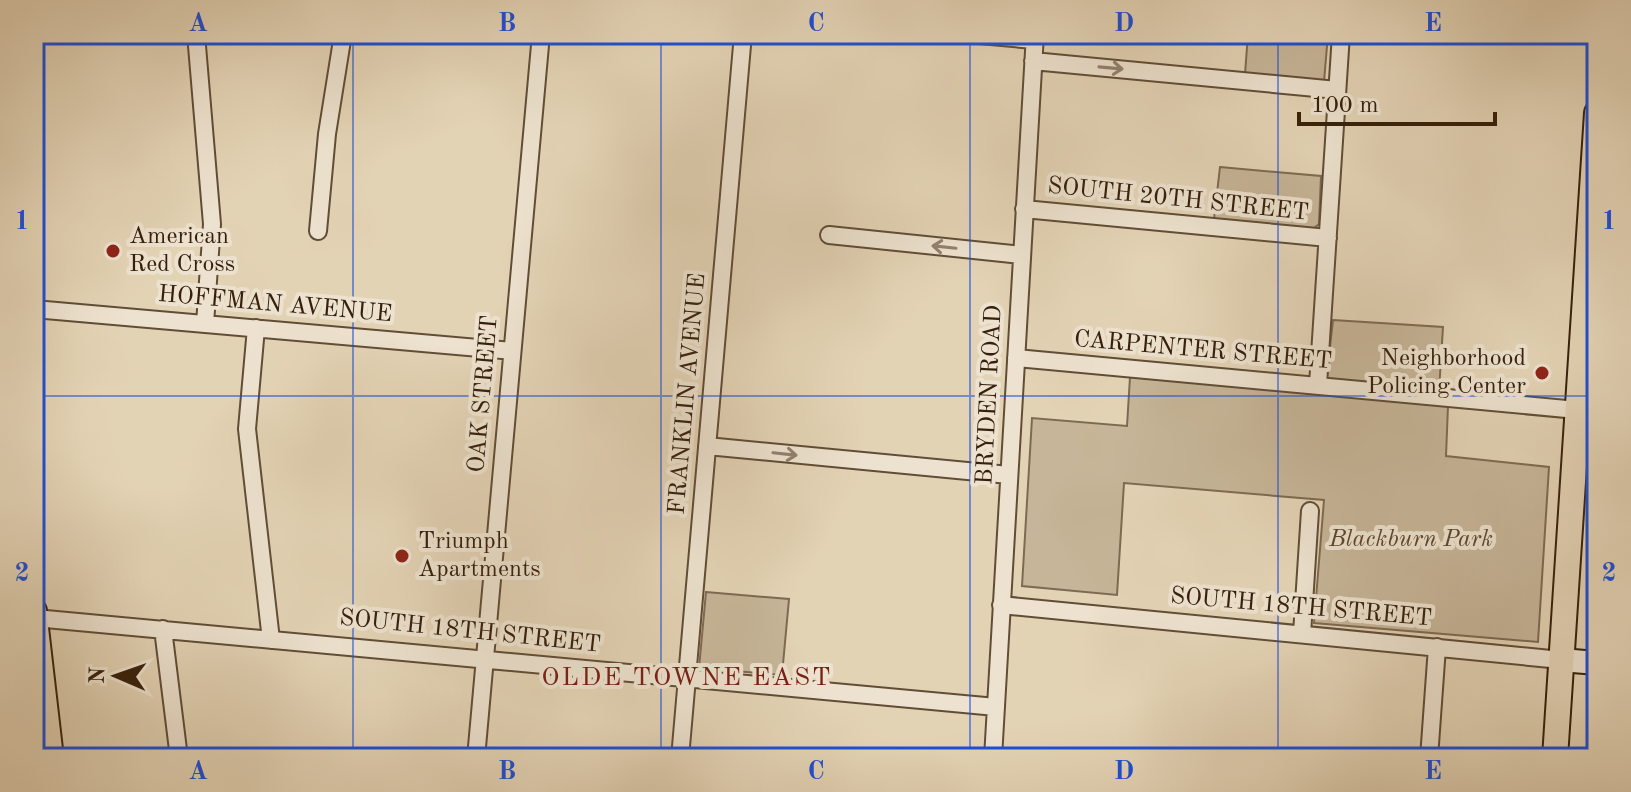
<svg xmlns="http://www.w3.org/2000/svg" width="1631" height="792" font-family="'Old Standard TT',serif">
  <rect width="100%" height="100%" fill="#e3d3b5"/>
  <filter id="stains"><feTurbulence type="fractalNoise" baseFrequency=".0025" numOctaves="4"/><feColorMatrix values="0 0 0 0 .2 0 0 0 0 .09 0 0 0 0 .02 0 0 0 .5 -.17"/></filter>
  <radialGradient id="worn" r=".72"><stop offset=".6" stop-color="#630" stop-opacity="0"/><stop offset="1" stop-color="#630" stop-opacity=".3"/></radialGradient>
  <path fill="#c6b598" stroke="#7e6a52" stroke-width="2" d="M1248,34H1328L1324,82L1245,74Z
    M1220,167L1321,176L1319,224L1313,229L1214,219Z
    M1333,320L1443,327L1439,391L1326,382Z
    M1130,377L1448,406L1446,456L1549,467L1538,642L1314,623L1324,500L1124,483L1117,595L1022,586L1032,418L1127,426Z
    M706,592L789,599L782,675L699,668Z"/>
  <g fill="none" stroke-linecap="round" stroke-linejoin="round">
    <g stroke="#614d36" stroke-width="20">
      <path id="street" d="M196,34L212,224L205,324
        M968,34L1034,40
        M1033,61L1337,90
        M1024,209L1328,238
        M318,231L327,134L343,34
        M829,235L1022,255
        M34,309L512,351
        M256,328L247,429L271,640
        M1016,358L1577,410
        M1318,385L1341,34
        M707,446L1009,475
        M1001,605L1561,660
        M35,618L996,707
        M163,629L179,758
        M1302,634L1310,511
        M476,758L541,34
        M680,758L743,34
        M993,758L1035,34
        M1429,758L1437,647"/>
    </g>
    <g stroke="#36200b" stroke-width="26">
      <path id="secondary" d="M1561,660L1597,663"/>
    </g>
    <g stroke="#36200b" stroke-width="28">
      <path id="primary" d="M34,611L51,758
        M1555,758L1597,113"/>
    </g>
    <use href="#street" stroke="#ede2cf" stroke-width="16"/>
    <use href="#secondary" stroke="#ede2cf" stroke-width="22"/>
    <use href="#primary" stroke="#e3d3b5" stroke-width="24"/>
  </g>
  <defs><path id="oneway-shaft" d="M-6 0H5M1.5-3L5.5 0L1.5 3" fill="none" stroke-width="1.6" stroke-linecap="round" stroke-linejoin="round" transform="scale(2)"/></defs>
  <g stroke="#92816d">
    <use href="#oneway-shaft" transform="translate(1111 68) rotate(5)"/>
    <use href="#oneway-shaft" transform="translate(944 247) rotate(-174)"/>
    <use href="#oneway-shaft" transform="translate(785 454) rotate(6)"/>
  </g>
  <path fill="none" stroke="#1d4ed8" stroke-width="2" stroke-opacity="0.55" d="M353,34V758M661,34V758M970,34V758M1278,34V758M34,396H1597"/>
  <g fill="#8f2418" stroke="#ede2cf" stroke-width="3">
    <circle cx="113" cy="251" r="8"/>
    <circle cx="1542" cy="373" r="8"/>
    <circle cx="402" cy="556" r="8"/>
  </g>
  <g text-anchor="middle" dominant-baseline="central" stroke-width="8" stroke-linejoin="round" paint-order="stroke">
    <g font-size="24" fill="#36200b" stroke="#ede2cf">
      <text transform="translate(1178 200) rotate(6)">SOUTH 20TH STREET</text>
      <text transform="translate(275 305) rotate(5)">HOFFMAN AVENUE</text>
      <text transform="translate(1203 351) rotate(5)">CARPENTER STREET</text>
      <text transform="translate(484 394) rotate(-85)">OAK STREET</text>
      <text transform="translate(688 394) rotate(-85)">FRANKLIN AVENUE</text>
      <text transform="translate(990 395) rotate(-87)">BRYDEN ROAD</text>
      <text transform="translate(1301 608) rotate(5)">SOUTH 18TH STREET</text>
      <text transform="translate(470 632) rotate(6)">SOUTH 18TH STREET</text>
    </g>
    <g font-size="24" fill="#36200b" stroke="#ede2cf" text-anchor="start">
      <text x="129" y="237">American<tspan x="129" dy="28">Red Cross</tspan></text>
      <text x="1526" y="359" text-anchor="end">Neighborhood<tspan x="1526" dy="28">Policing Center</tspan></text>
      <text x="418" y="542">Triumph<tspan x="418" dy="28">Apartments</tspan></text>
    </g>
    <g font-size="24" font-style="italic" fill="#5a452e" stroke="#ede2cf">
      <text x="1411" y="540">Blackburn Park</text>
    </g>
    <g font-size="26" letter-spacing="2" fill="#7a1f14" stroke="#ede2cf">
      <text x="687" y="678">OLDE TOWNE EAST</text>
    </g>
  </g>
  <rect width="1631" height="792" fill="none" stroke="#e3d3b5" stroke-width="88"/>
  <g transform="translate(116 676) rotate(272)" stroke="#ede2cf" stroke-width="6" paint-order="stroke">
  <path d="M0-6L14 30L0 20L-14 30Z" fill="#36200b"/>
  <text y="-12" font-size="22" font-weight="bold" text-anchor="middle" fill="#36200b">N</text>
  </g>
  <path d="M1299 112v12h196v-12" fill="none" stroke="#36200b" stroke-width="4"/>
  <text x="1311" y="112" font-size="24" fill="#36200b" stroke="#ede2cf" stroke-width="6" paint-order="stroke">100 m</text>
  <rect x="44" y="44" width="1543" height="704" fill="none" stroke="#1d4ed8" stroke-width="3"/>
  <g font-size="26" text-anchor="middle" font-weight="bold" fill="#1d4ed8">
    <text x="198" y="31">A</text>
    <text x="507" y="31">B</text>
    <text x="816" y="31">C</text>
    <text x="1124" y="31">D</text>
    <text x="1433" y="31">E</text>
    <text x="22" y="229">1</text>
    <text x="1609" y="229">1</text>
    <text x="22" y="581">2</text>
    <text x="1609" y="581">2</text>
    <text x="198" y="779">A</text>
    <text x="507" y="779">B</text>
    <text x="816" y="779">C</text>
    <text x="1124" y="779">D</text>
    <text x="1433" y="779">E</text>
  </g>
  <rect width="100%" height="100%" filter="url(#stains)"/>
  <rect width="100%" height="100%" fill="url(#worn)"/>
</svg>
